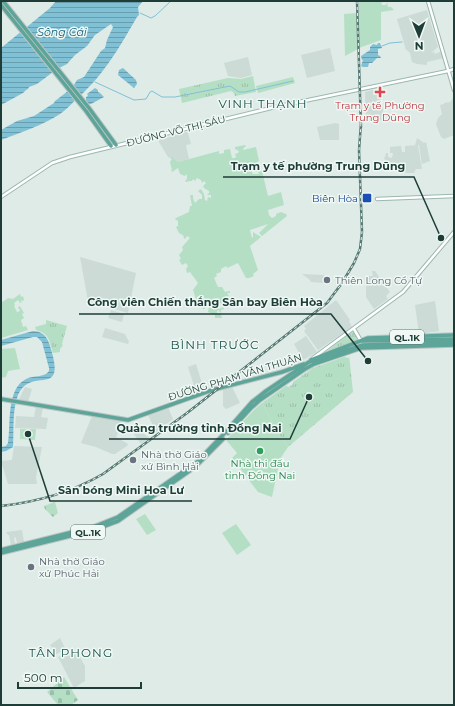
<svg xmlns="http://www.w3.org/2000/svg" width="455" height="706" font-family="Montserrat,sans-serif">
  <defs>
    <pattern id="cemetery-stones" width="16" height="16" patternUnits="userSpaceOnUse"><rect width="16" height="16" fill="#b5dfc4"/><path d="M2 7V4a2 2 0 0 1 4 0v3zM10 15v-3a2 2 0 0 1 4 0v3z" fill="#9bc0a9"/></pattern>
    <pattern id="park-tufts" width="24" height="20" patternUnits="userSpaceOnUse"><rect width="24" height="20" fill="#b5dfc4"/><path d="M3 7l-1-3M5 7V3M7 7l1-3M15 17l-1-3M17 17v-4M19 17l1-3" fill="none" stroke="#9bc0a9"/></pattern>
    <pattern id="water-rules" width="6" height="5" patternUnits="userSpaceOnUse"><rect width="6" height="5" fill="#80c1d6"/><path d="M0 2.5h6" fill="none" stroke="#689eae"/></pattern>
  </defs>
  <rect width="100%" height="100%" fill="#deebe7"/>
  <path fill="#ccdbd6" d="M427,10L438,47L431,53L434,52L435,54L442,51L444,58L427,62V65L417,64L412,62L410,53L407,50H406L397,19Z
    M330,48L335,71L307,78L301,55Z
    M248,57L252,75L241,78L228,76L224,63Z
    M376,89L382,103L375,104L374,103V106L376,107L381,106L383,107V120L366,121L365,92Z
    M454,97V135L444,139L441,137L436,124L438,118L442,114L440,105L444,104V103L450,102Z
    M335,123L339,124V140H320L317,127Z
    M186,132L188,133L191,144L186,145L189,159L178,162L171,156L170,158L168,157L159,142L158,139L170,137Z
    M417,138L424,143L426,142L430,161L422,164L419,145H415Z
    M418,145L422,169H416L414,173H407L387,167L384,157H385L386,153H388V157L392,158L393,153H390V147L401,146L402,152H405V146Z
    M80,257L136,273L128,313L88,301Z
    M372,271H375L390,292L386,296L388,299L374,309L366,297V279L369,278V276H373Z
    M302,274L324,275V283L311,282L310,280Z
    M336,300L350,320L349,321L352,327L318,350L304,331L306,329L304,326Z
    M435,301L439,331L419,334L415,305Z
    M111,310L124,314L122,322L108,318Z
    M105,328L125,334L128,340L129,341L128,344L102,337Z
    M306,336L317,352L303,360L294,344Z
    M196,364L204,390L196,392L188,367Z
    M25,387L32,389L28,402L19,399Z
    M232,387L240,403L226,409L223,406V390Z
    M36,406L43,408L41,417L48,418L46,429L15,428L16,416L34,417Z
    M168,407L173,419L156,432L148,415Z
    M92,416L122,421L121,427L116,437L128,444L127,446L115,454H112L96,447L81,443Z
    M132,424L149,438L141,444L131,430Z
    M14,446L42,447L36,477L37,484H8L1,461L12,460Z
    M22,530L24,542L17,543L16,538L14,537L15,544L11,545L9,535H8L6,532Z
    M60,638L66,650L56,654L54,649L50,645Z
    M67,652L69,656L77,652L85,666V681L74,688L58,657Z"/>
  <path fill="#b5dfc4" d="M359,1H385L381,3L382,5H386L387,2L388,7H391L394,10L381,12V40L359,48L358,49L345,56L344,14L357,13L358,17H359Z
    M293,77L295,83L258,93L256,86Z
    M245,145L246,147H244L243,150L256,147L259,161L257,162L258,171L255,172V169H253L251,170L253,174H259L258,172L262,171L268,196L281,192L284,205L268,210L269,215L272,218L276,216V214L281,212L286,214L287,216L262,236L259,233L268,224L250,230L252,238L253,237V232L261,237L250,246L258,270L253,274L254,276L249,278H246L238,263L227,268L226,266L221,269V272L216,274L217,276L214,278L218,287H222L225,292L230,291V293H227L229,296L225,297L226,305L222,306L221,303L217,304L219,309L223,307L224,309L221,310V312L220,313L219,310L217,311V313L215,314H221L222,318H215V315L208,312L209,306H205V309H203L201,303L197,302L193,290L198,283L190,272L187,273L186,269L188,266L186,263L182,265L179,260L181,259L179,255L183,250L182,247L190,238L187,236L185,239L184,238L183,235L179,233L176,227L178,226V221L175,219L176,218L189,212L190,206H192L190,195H193V198L195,203L199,199H202V195L198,191L201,189L204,194L205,200L207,201L208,197L211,198V195H207L209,193V191L204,188L203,186L206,183L204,181L202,183L201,180L197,178L195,181L193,179L192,181H190L186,182L185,181L187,179V174L185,176L180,174L178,168L172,172L171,170H172L170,162L172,159L170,158L171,156L178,162L219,151V154L224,153V150L230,149L232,158H235L236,157L235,154L238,153L239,151L235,149V147Z
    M20,294L21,297L23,296L24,300L23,301L20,300L22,302L20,303L18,300L14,303L15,305L14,306L17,312L20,311L18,307L20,306L24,313L22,314L24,318L21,320L23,327L26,326L28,330L1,338V302L4,301L8,298L13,299Z
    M15,348L20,369L8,371L6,377L1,378V349Z
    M262,403L278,433L288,447L280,459L272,497L258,492L232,458L237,453L226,440L253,411Z
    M20,429H36L35,440L20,439Z
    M145,514L156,530L147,535L136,519Z
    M236,524L251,545L237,555L222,533Z"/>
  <path fill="url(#cemetery-stones)" d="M55,502L58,513L53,517L45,509L44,506Z
    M64,677L78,700L71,705H58L47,692Z"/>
  <path fill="url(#park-tufts)" d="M253,76L256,92L235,96L233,92L231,91L182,103L179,89L228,78L241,79Z
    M46,320L67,326L62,344L63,345L60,349V352L53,353C50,342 49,333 36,330L35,327L46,324Z
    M352,332L355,333L358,341L327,352L328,350Z
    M349,355L353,392L288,447L278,433L262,403L286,386L289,387L293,384V382L313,368L344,357L349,358Z"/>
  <path fill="url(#water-rules)" d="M56,1H143L138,7L139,15L137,17C119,48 105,73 78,98C72,103 66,110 60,114C43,125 20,133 1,140V130L17,121L34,116L54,103L55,101L72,88L77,80L84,77L101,51L105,48L107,40L113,27L111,24L95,35L87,46L75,55L67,64L57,69L37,84L29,87L28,89L26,90L23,93L1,105V48L50,8Z
    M378,43H380L382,48L378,49V55L380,56L381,58H377L372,63H369L368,67H363L361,66L363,60H362L361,56L370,50V47L373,44L377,45Z
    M123,68L136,80L137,84L134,88L118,75L119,70Z
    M95,88L98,90V92L100,93L104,97L91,104H86V97L88,96L87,94Z
    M33,331C41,331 46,335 49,343C69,402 31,364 18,395C12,410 14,431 13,447L6,451L1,452V447L6,446L8,443C11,424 6,389 26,379C34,375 44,378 49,371V368L42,342L37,337H33L1,346V340Z"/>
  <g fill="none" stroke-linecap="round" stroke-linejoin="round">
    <path stroke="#80c1d6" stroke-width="1" d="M140,13L151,18L155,16L171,1
      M382,46L390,43L402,42
      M95,82L134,100L146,99L150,92L152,91L162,97H175L230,86L239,92H245L293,81"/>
    <g stroke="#9cb8b0" stroke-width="4.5">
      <path id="secondary" d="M428,1L454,90
        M1,197L52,163L70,157L275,107L448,71L454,69
        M377,199L454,196
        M354,329L361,341
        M313,358L403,292L454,232"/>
    </g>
    <g stroke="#bcc5c3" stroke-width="5.5">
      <path id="primary" d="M3,1L89,108L116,145
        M1,5L86,111L111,146
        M362,341L454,339
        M311,360L368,338L454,335
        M1,399L128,420L212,390L282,372L304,364
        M228,433L251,408L260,400L305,369L314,364L361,348L454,345
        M1,550L93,527L118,517L197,462L222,436L252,402L266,391L309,362L363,345L454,342
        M1,553L94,530L118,521L195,467L223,439"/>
    </g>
    <use href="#secondary" stroke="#fff" stroke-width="2.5"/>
    <use href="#primary" stroke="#5ea599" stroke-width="3.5"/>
    <g stroke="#587973" stroke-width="2.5">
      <path id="rail" d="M357,1L361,127
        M1,506C37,502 72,492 103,474L187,413L327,303L342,283L354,263L360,249L362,232L359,150L361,123"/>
    </g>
    <use href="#rail" stroke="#eff8f4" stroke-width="1" stroke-dasharray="3" stroke-linecap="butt"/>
  </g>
  <path fill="#e0444e" stroke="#eff8f4" stroke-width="1.5" d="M378 86h4v4h4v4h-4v4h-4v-4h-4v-4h4z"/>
  <rect fill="#1a4fb4" stroke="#eff8f4" stroke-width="1.5" x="362" y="193" width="10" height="10" rx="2"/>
  <g fill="#6b7280" stroke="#eff8f4" stroke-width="1.5">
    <circle cx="327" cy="280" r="4"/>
    <circle cx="133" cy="460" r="4"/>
    <circle cx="31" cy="567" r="4"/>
  </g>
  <circle fill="#2e9e5b" stroke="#eff8f4" stroke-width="1.5" cx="260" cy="451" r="4"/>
  <g text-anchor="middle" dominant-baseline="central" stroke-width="3" stroke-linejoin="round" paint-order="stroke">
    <g fill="#eff8f4" stroke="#5d7570" stroke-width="1">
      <rect x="390" y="330" width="34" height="14" rx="3"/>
      <rect x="71" y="525" width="34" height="14" rx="3"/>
    </g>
    <g font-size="9" font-weight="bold" fill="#1e3d37">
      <text x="407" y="337">QL.1K</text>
      <text x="88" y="532">QL.1K</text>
    </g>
    <g font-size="10" fill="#be3a42" stroke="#eff8f4">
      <text x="380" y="105">Trạm y tế Phường<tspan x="380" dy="12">Trung Dũng</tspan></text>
    </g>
    <g font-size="10" fill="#1e3d37" stroke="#eff8f4">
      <text transform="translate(176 131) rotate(-14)">ĐƯỜNG VÕ THỊ SÁU</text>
      <text transform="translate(235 377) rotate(-17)">ĐƯỜNG PHẠM VĂN THUẬN</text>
    </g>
    <g font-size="10" fill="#164399" stroke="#eff8f4" text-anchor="end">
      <text x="358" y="198">Biên Hòa</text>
    </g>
    <g font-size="10" fill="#5b616d" stroke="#eff8f4" text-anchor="start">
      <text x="335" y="280">Thiên Long Cổ Tự</text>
      <text x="141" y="454">Nhà thờ Giáo<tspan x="141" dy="12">xứ Bình Hải</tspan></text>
      <text x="39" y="561">Nhà thờ Giáo<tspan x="39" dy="12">xứ Phúc Hải</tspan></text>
    </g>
    <g font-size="10" fill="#27864d" stroke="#eff8f4">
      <text x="260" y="463">Nhà thi đấu<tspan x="260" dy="12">tỉnh Đồng Nai</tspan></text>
    </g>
    <g font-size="11" font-style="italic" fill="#13627d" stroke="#eff8f4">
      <text x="62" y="32">Sông Cái</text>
    </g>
    <g font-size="12" letter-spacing="1" fill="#185048" stroke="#eff8f4">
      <text x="263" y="103">VINH THẠNH</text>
      <text x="215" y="344">BÌNH TRƯỚC</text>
      <text x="71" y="652">TÂN PHONG</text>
    </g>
  </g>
  <path fill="none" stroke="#1e3d37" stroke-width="1.5" d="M441 238L414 177H223M368 361L331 314H79M309 397L290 439H109M28 434L50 501H192"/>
  <g fill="#1e3d37" stroke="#eff8f4" stroke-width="1.5">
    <circle cx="441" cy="238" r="4"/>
    <circle cx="368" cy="361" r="4"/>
    <circle cx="309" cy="397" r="4"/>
    <circle cx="28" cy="434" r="4"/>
  </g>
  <g font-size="11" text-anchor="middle" font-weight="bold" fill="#1e3d37" stroke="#eff8f4" stroke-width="3" stroke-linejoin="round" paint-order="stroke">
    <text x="318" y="170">Trạm y tế phường Trung Dũng</text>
    <text x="205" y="306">Công viên Chiến thắng Sân bay Biên Hòa</text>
    <text x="199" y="432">Quảng trường tỉnh Đồng Nai</text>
    <text x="121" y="494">Sân bóng Mini Hoa Lư</text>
  </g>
  <rect width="455" height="706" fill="none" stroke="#1e3d37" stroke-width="4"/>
  <g transform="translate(419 36) rotate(179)" stroke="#eff8f4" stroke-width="3" paint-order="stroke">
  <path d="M0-3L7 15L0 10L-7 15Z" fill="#1e3d37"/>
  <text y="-6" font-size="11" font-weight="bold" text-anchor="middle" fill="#1e3d37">N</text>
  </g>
  <path d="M18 682v6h123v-6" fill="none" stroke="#1e3d37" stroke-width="2"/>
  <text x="24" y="682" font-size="12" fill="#1e3d37" stroke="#eff8f4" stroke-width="3" paint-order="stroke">500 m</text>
</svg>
